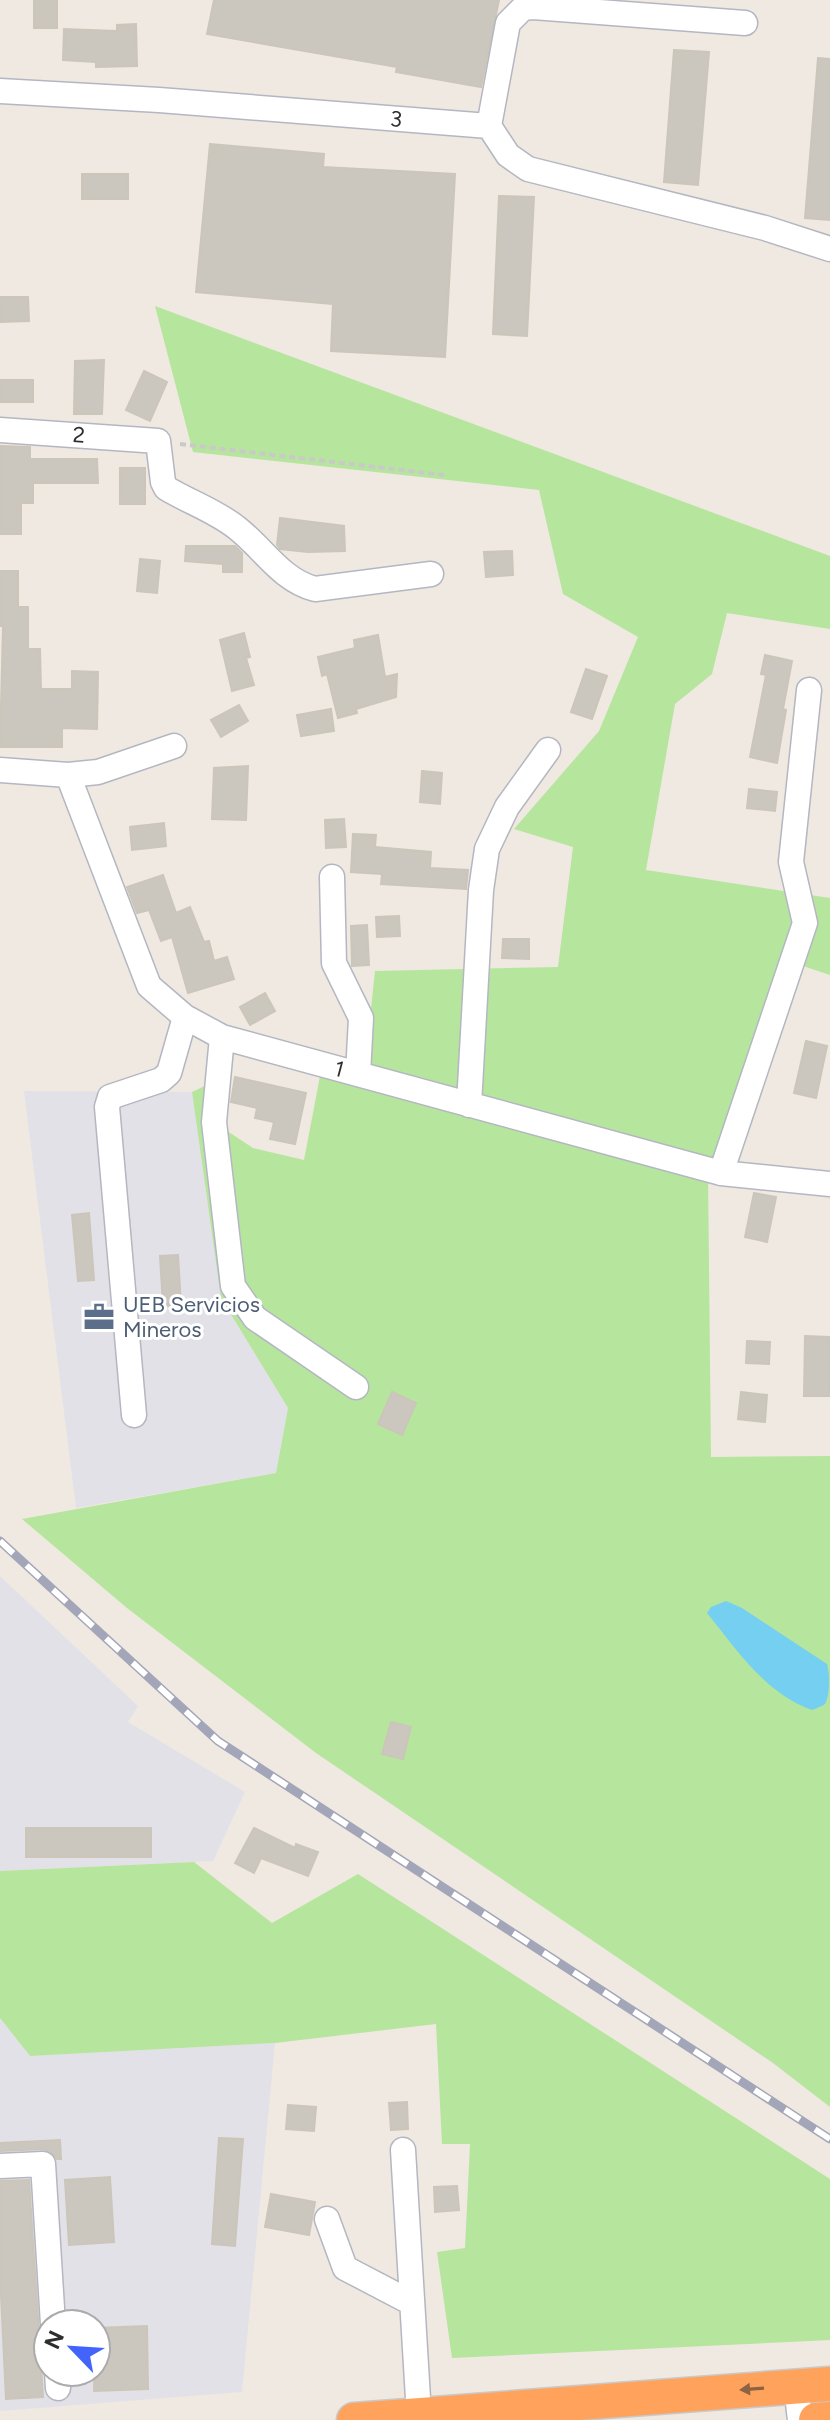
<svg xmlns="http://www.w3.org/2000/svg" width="830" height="2420" font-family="Figtree,sans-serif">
  <rect width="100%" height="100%" fill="#efe9e1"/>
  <path fill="#e3e1e8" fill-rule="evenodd" d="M24,1091L192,1092L221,1298L288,1408L276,1473L76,1508Z
    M0,1576L138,1706L128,1722L245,1792L213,1861L0,1871Z
    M0,2018L30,2056L275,2043L242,2392L0,2411ZM48,2324H96V2372H48Z"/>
  <path fill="#b6e59e" d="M155,306L830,556V629L727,613L712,674L675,704L646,870L830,898V975L785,960L708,1171L711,1457L830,1456V2107L773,2063L316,1753L127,1608L22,1519L276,1473L288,1408L221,1298L192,1092L211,1083L221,1127L253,1148L304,1160L321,1071L363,1084L375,971L558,967L573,847L514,829L599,731L638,637L563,594L539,490L193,452Z
    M194,1862L272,1923L358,1874L830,2179V2340L452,2358L437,2252L465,2248L470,2144H442L436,2024L275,2043L30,2056L0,2018V1871Z"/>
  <path fill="#75cff0" d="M726,1601L742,1608L827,1664C830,1674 830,1696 825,1704C823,1706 814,1709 812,1710C765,1693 737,1650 707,1613L711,1607Z"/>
  <path fill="#cbc7bf" stroke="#cbc5ba" stroke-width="2" d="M34,0H57V28H34Z
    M214,0H499L481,87L396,72L397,67L207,34Z
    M136,24L137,66L96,67V62L63,60L64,29L117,31V25Z
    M674,50L709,52L698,185L664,182Z
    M818,58L830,59V220L805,218Z
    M210,144L324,154L323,167L455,174L445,357L331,351L333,304L196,292Z
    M82,174H128V199H82Z
    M499,196L534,197L527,336L493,334Z
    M0,297H28L29,321L0,322Z
    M104,360L102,414H74L75,361Z
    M144,371L167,382L150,421L126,410Z
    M0,380H33V402H0Z
    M0,446L30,447V459H97L98,483H33V503H21V534H0Z
    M120,468H145V504H120Z
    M280,518L344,526L345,551L308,552L280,549L277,545Z
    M186,546H235L242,553V572H223V564L185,561Z
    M512,551L513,575L486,577L484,552Z
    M140,559L160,561L157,593L137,591Z
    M0,571H18V607H28V649H40L41,689H72V671L98,672L97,729L62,728V747H0L3,626H0Z
    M244,633L250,657L246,658L254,685L232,691L220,640Z
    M378,635L385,677L397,674L396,697L356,709L357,713L338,718L327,674L322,676L318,657L355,648L354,640Z
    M765,655L792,661L783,709L786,710L777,763L750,757L766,675L761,674Z
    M586,669L607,676L592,719L571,712Z
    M239,705L248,721L221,737L211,720Z
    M331,709L334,731L301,736L297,715Z
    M248,766L246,820L212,819L214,768Z
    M422,771L442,773L440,804L420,802Z
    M749,789L777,792L775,811L747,808Z
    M344,819L346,847L326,848L325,820Z
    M164,823L166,846L132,850L130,827Z
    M353,834L376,835L375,847L431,852L430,868L468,870L466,889L381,884L382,874L351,872Z
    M163,875L176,913L190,907L204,942L209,941L214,961L227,957L234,979L188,993L172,937L161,941L149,910L137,913L127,887Z
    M399,916L400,936L377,937L376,917Z
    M367,925L369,965L352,966L351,926Z
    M503,939H529V959L502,958Z
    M265,993L275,1011L250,1025L240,1007Z
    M806,1041L827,1046L816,1098L794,1093Z
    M235,1077L306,1093L295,1144L270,1139L274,1122L255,1118L257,1108L231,1102Z
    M754,1193L776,1197L767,1242L745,1237Z
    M89,1213L94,1280L78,1281L72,1215Z
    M178,1255L181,1305L163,1306L160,1256Z
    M805,1336L830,1337L829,1396H804Z
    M747,1341L770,1342L769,1364L746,1363Z
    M392,1392L416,1403L402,1435L378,1424Z
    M741,1392L767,1395L765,1422L738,1419Z
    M391,1722L411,1727L403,1759L382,1754Z
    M26,1828H151V1857H26Z
    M254,1828L295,1848L296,1844L318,1852L308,1876L261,1858L254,1873L235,1863Z
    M407,2102L408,2129L391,2130L389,2103Z
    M288,2105L316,2107L314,2131L286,2129Z
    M219,2138L243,2139L235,2246L212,2244Z
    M60,2140L61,2159H57L50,2151L43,2149L0,2151V2143Z
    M110,2177L114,2242L69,2245L65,2180Z
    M29,2180L43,2397L6,2399L0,2274V2181Z
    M457,2186L459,2210L435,2212L434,2187Z
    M271,2194L315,2202L309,2235L265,2227Z
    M147,2326L148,2389L94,2391L96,2328Z"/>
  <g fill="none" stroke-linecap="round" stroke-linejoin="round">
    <g stroke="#b4b7c1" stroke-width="27">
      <path id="minor" d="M0,91L159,100L489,126L508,155L528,169L765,228L830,249
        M489,126L508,23L523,8L533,7L745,23
        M0,430L158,441L163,482L166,488C189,502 216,511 237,528C264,549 281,580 315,589L431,574
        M0,770L68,775L98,772L174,746
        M68,775L149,986L185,1017L222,1037L721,1173L830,1184
        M332,877L334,963L361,1018L358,1074
        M222,1037L214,1122L233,1286L255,1318L356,1387
        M469,1105L481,890L487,849L507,807L548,750
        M721,1173L805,923L791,862L809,690
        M134,1415L107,1107L110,1097L161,1080L169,1073L185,1017
        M403,2150L419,2415
        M0,2166L43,2164L53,2324
        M327,2219L345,2268L412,2303
        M57,2372L58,2388
        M796,2386L800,2420"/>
    </g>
    <g stroke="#c9c9c9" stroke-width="37">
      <path id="highway" d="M354,2420L830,2384
        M816,2420L830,2419"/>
    </g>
    <path stroke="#c9c9c9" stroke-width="4" stroke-dasharray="6 4" stroke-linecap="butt" d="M180,444L444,475"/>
    <use href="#minor" stroke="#fff" stroke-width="24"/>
    <use href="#highway" stroke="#ffa35c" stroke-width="34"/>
    <g stroke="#a3a6b8" stroke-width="9">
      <path id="rail" d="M0,1541L218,1741L830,2139"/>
    </g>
    <use href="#rail" stroke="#fff" stroke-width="6" stroke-dasharray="18" stroke-linecap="butt"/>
  </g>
  <defs><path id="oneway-solid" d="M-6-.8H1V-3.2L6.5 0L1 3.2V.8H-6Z" transform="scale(2)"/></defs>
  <use fill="#8c6343" href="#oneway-solid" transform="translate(752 2389) rotate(176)"/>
  <defs>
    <g id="office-bare" transform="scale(2.4)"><path d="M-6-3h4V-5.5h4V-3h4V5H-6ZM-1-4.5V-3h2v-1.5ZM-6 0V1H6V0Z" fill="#5c6f8a" stroke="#fff" stroke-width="2.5" paint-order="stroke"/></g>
  </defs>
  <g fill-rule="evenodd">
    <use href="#office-bare" x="99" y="1317"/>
  </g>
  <g text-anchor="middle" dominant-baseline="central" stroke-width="6" stroke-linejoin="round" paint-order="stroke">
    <g font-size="22" fill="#2e2e2e" stroke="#fff">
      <text transform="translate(396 119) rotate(5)">3</text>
      <text transform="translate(79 435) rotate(4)">2</text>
      <text transform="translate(339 1069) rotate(15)">1</text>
    </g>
    <g font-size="22" fill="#4e5e75" stroke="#fff" text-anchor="start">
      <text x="123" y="1304">UEB Servicios<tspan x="123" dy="25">Mineros</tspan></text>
    </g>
  </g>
  <g transform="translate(72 2348) rotate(295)"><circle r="38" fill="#ffffff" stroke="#ababab" stroke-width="2"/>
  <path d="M0-6L14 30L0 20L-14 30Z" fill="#4264fb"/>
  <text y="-12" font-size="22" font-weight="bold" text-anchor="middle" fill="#2e2e2e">N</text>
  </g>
</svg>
